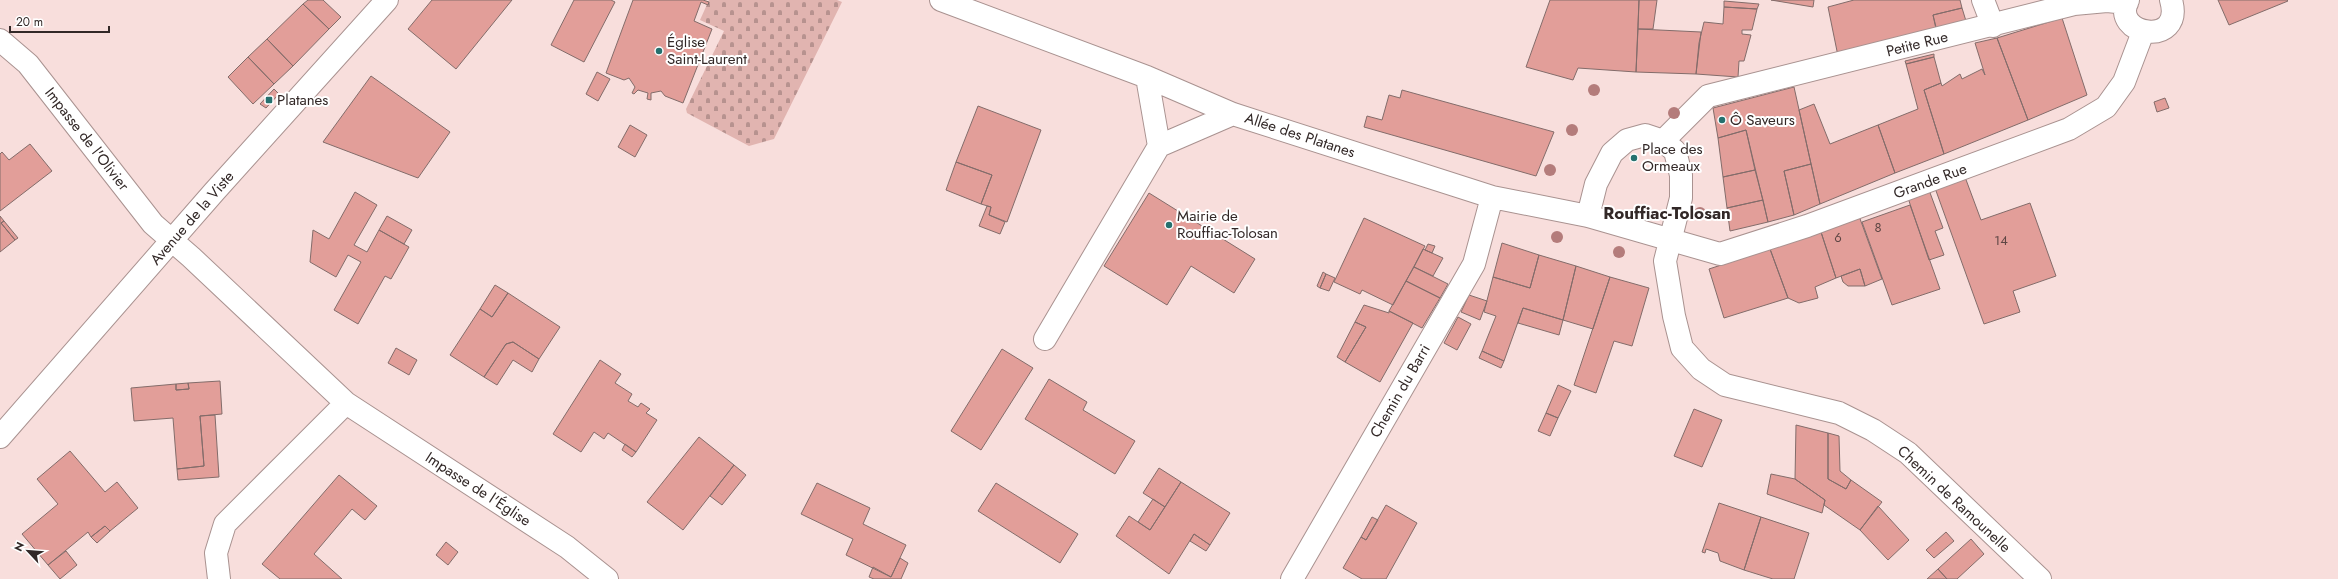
<svg xmlns="http://www.w3.org/2000/svg" width="2338" height="579" font-family="Jost,sans-serif">
  <defs>
    <pattern id="cemetery-stones" width="16" height="16" patternUnits="userSpaceOnUse"><rect width="16" height="16" fill="#e1b4b0"/><path d="M2 7V4a2 2 0 0 1 4 0v3zM10 15v-3a2 2 0 0 1 4 0v3z" fill="#b7928f"/></pattern>
  </defs>
  <rect width="100%" height="100%" fill="#f8dedc"/>
  <path fill="url(#cemetery-stones)" d="M709,0H837L842,2L774,139L749,146L687,113L686,109L724,31L700,20Z"/>
  <path fill="#e29e99" stroke="#836c6a" d="M308,0H323L341,17L329,29L303,4Z
    M432,0H512L456,69L408,29Z
    M574,0H611L615,2L584,62L551,45Z
    M633,0H703L709,2L708,5L701,2L694,21L712,29L683,103L665,96L661,91L651,93V100L647,99L648,93L638,90L634,94L632,93L635,87L629,78L624,80L606,73Z
    M1550,0H1639L1636,72L1578,68L1573,80L1526,67Z
    M1657,0L1653,29H1638L1639,0Z
    M1771,0H1814L1813,7Z
    M1854,0H1960L1962,8L1933,15L1937,31L1838,56L1828,7Z
    M2218,0H2287L2288,1L2229,25Z
    M1724,1L1759,4L1757,9L1724,7Z
    M303,4L329,29L293,66L267,39Z
    M1724,7L1757,9L1752,30H1742V34L1751,35L1744,61H1739L1738,77L1696,74L1699,43L1704,22L1723,24Z
    M1962,8L1966,21L1936,29L1933,15Z
    M2062,18L2087,95L2028,120L1997,38Z
    M1638,29L1701,32L1696,74L1636,72Z
    M1997,38L2028,120L1944,154L1924,90L1941,83L1942,86L1960,74L1962,79L1982,69L1985,75L1975,43Z
    M267,39L293,66L274,84L248,57Z
    M1934,54V57L1906,64L1905,61Z
    M248,57L274,84L253,104L228,77Z
    M1934,57L1941,83L1924,90L1944,154L1895,173L1878,125L1918,109L1906,64Z
    M597,72L610,79L598,101L586,94Z
    M371,76L450,132L418,178L323,142Z
    M1794,87L1811,164L1784,171L1794,215L1768,222L1746,130L1718,138L1713,108Z
    M274,89L279,94L266,108L260,104Z
    M1402,90L1554,132L1536,176L1364,127L1367,116L1382,120L1389,95L1400,98Z
    M2165,98L2169,108L2157,112L2154,102Z
    M1814,104L1830,144L1878,125L1895,173L1820,204L1799,110Z
    M978,106L1041,130L1007,222L989,215L991,207L981,204L992,175L956,162Z
    M630,125L647,135L635,157L618,147Z
    M1746,130L1755,170L1723,177L1718,138Z
    M30,144L52,171L0,211V154L2,152L9,160Z
    M956,162L992,175L981,204L946,190Z
    M1811,164L1820,204L1794,215L1784,171Z
    M1755,170L1763,200L1727,208L1723,177Z
    M1965,177L1981,220L2030,203L2056,276L2013,291L2020,312L1984,324L1935,188Z
    M1929,190L1943,228L1935,231L1944,255L1929,260L1908,198Z
    M355,192L377,205L354,245L367,252L379,230L409,247L391,279L385,276L358,324L334,310L361,262L348,255L336,277L310,262L313,230L329,239Z
    M1149,193L1255,259L1234,293L1191,266L1167,305L1104,266Z
    M1763,200L1768,222L1730,231L1727,208Z
    M1910,205L1940,289L1892,305L1862,222Z
    M987,206L991,207L989,215L1005,222L1000,234L979,226Z
    M0,216L4,221L1,223L15,240L0,252Z
    M387,216L412,230L404,244L379,230Z
    M1859,216L1882,279L1865,286L1860,269L1836,278L1820,229Z
    M1364,218L1425,246L1393,305L1362,290L1360,294L1334,282Z
    M4,221L18,238L15,240L1,223Z
    M1820,229L1836,278L1815,287L1818,298L1799,303L1788,298L1770,249Z
    M1502,243L1539,255L1530,288L1493,277Z
    M1428,244L1435,246L1432,253L1425,250Z
    M1423,249L1443,258L1433,276L1414,267Z
    M1770,249L1788,298L1724,318L1709,269Z
    M1539,255L1576,266L1563,320L1523,308L1504,361L1482,351L1496,316L1484,312L1493,277L1530,288Z
    M1576,266L1610,277L1593,329L1563,320Z
    M1414,267L1448,284L1440,298L1406,281Z
    M1860,269L1865,286H1848L1843,282L1841,276Z
    M1323,272L1326,274L1320,288L1317,286Z
    M1326,274L1335,278L1329,291L1320,288Z
    M1610,277L1649,288L1632,346L1614,341L1596,393L1574,385Z
    M1406,281L1440,298L1422,328L1389,311Z
    M495,285L508,293L492,317L480,309Z
    M508,293L560,327L539,359L513,342L506,344L484,377L450,355L480,309L492,317Z
    M1469,295L1487,301L1480,320L1461,312Z
    M1364,305L1389,313V311L1413,323L1380,382L1345,362L1366,327L1355,322Z
    M1523,308L1563,320L1559,335L1518,323Z
    M1458,317L1471,324L1457,350L1444,343Z
    M1355,322L1366,327L1345,362L1337,357Z
    M513,342L539,359L532,372L513,360L497,385L484,377L506,344Z
    M396,348L417,360L409,375L388,363Z
    M1002,349L1033,368L981,450L951,431Z
    M1482,351L1504,361L1501,368L1479,358Z
    M600,360L621,374L615,383L632,394L628,401L638,407L641,403L650,409L646,413L657,420L636,452L608,433L604,439L594,432L581,452L553,434Z
    M1049,379L1087,402L1083,410L1135,441L1115,474L1025,419Z
    M220,381L222,414L200,416L204,466L177,469L173,418L134,421L131,388L176,384V390L189,389L188,383Z
    M188,383L189,389L176,390V384Z
    M1558,385L1571,391L1558,418L1546,413Z
    M1694,409L1722,420L1702,467L1674,456Z
    M1546,413L1558,418L1550,436L1538,431Z
    M215,415L219,477L178,480L177,469L204,466L200,416Z
    M1796,425L1828,433V479L1846,489L1851,480L1882,502L1860,530L1824,505L1825,500L1795,479Z
    M1828,433L1839,436L1840,471L1851,480L1846,489L1828,479Z
    M699,437L734,465L683,530L647,502Z
    M625,444L636,452L632,457L622,450Z
    M70,451L105,492L117,482L138,508L110,531L105,526L91,537L88,532L48,565L22,534L58,504L37,479Z
    M734,465L746,475L722,505L710,496Z
    M1159,468L1181,482L1165,507L1143,493Z
    M1771,474L1795,479L1825,500L1822,513L1767,494Z
    M339,475L377,506L365,520L352,509L314,554L342,579H280L262,564Z
    M1181,482L1230,513L1210,545L1194,534L1169,574L1116,536L1129,516L1150,530Z
    M817,483L870,508L863,524L906,545L891,577L846,555L853,539L801,514Z
    M996,483L1078,534L1060,563L978,511Z
    M1153,499L1165,507L1150,530L1138,522Z
    M1719,503L1761,517L1744,570L1720,561L1718,553L1706,549L1705,553L1702,552Z
    M1386,505L1417,523L1386,579H1362L1343,568L1361,537L1366,540Z
    M1878,506L1909,540L1888,560L1860,530Z
    M1372,517L1378,520L1366,540L1361,537Z
    M1761,517L1809,533L1794,579H1773L1744,570Z
    M105,526L110,531L97,543L91,537Z
    M1946,532L1954,541L1934,558L1926,550Z
    M1194,534L1210,545L1206,551L1190,541Z
    M1971,539L1984,554L1957,579H1947L1938,569Z
    M446,542L458,552L448,565L436,555Z
    M66,551L77,565L60,579L48,565Z
    M900,558L908,563L901,579H874L869,577L873,567L891,577Z
    M1938,569L1947,579H1927Z"/>
  <g fill="none" stroke-linecap="round" stroke-linejoin="round">
    <g stroke="#a99290" stroke-width="24">
      <path id="minor" d="M941,0L1147,77L1233,114L1492,197L1588,216L1720,254L1807,226L2069,129L2106,107L2124,82L2143,32
        M1983,0L1993,26
        M2128,0C2109,35 2185,49 2171,0
        M0,40L28,64L153,224L191,257L346,403L567,547L607,579
        M1663,141L1708,96L2074,4L2107,1L2127,3
        M1159,146L1233,114
        M1588,216L1596,184L1612,153L1627,140L1645,135L1663,141L1675,151L1681,175V198L1665,261L1674,316L1682,348L1701,369L1725,385L1839,413L1873,430L1908,453L2040,579
        M1045,339L1159,146L1147,77
        M0,437L214,192L387,0
        M219,579L216,553L225,524L346,403
        M1292,579L1474,264L1492,197"/>
    </g>
    <use href="#minor" stroke="#fff" stroke-width="22"/>
  </g>
  <g fill="#b47c7b">
    <circle cx="1594" cy="90" r="6"/>
    <circle cx="1674" cy="113" r="6"/>
    <circle cx="1572" cy="130" r="6"/>
    <circle cx="1550" cy="170" r="6"/>
    <circle cx="1700" cy="213" r="6"/>
    <circle cx="1557" cy="237" r="6"/>
    <circle cx="1619" cy="252" r="6"/>
  </g>
  <g fill="#25706e" stroke="#fff" stroke-width="1.5">
    <circle cx="659" cy="51" r="4"/>
    <rect x="265" y="96" width="8" height="8" rx="2"/>
    <circle cx="1722" cy="120" r="4"/>
    <circle cx="1634" cy="158" r="4"/>
    <circle cx="1169" cy="225" r="4"/>
  </g>
  <g text-anchor="middle" dominant-baseline="central" stroke-width="4" stroke-linejoin="round" paint-order="stroke">
    <g font-size="13" fill="#5e4644">
      <text x="1878" y="227">8</text>
      <text x="1838" y="237">6</text>
      <text x="2001" y="240">14</text>
    </g>
    <g font-size="15" fill="#322827" stroke="#fff" text-anchor="start">
      <text x="667" y="42">Église<tspan x="667" dy="17">Saint-Laurent</tspan></text>
      <text x="277" y="100">Platanes</text>
      <text x="1730" y="120">Ô Saveurs</text>
      <text x="1642" y="149">Place des<tspan x="1642" dy="17">Ormeaux</tspan></text>
      <text x="1177" y="216">Mairie de<tspan x="1177" dy="17">Rouffiac-Tolosan</tspan></text>
    </g>
    <g font-size="15" fill="#322827" stroke="#fff">
      <text transform="translate(1917 44) rotate(-14)">Petite Rue</text>
      <text transform="translate(1300 135) rotate(18)">Allée des Platanes</text>
      <text transform="translate(87 139) rotate(52)">Impasse de l'Olivier</text>
      <text transform="translate(1930 181) rotate(-20)">Grande Rue</text>
      <text transform="translate(192 218) rotate(-49)">Avenue de la Viste</text>
      <text transform="translate(1400 391) rotate(-60)">Chemin du Barri</text>
      <text transform="translate(478 489) rotate(33)">Impasse de l'Église</text>
      <text transform="translate(1954 499) rotate(43)">Chemin de Ramounelle</text>
    </g>
    <g font-size="17" font-weight="bold" fill="#322827" stroke="#fff">
      <text x="1667" y="213">Rouffiac-Tolosan</text>
    </g>
  </g>
  <g transform="translate(28 551) rotate(296)" stroke="#ffffff" stroke-width="3" paint-order="stroke">
  <path d="M0-3L7 15L0 10L-7 15Z" fill="#322827"/>
  <text y="-6" font-size="11" font-weight="bold" text-anchor="middle" fill="#322827">N</text>
  </g>
  <path d="M10 26v6h99v-6" fill="none" stroke="#322827" stroke-width="2"/>
  <text x="16" y="26" font-size="12" fill="#322827" stroke="#ffffff" stroke-width="3" paint-order="stroke">20 m</text>
</svg>
